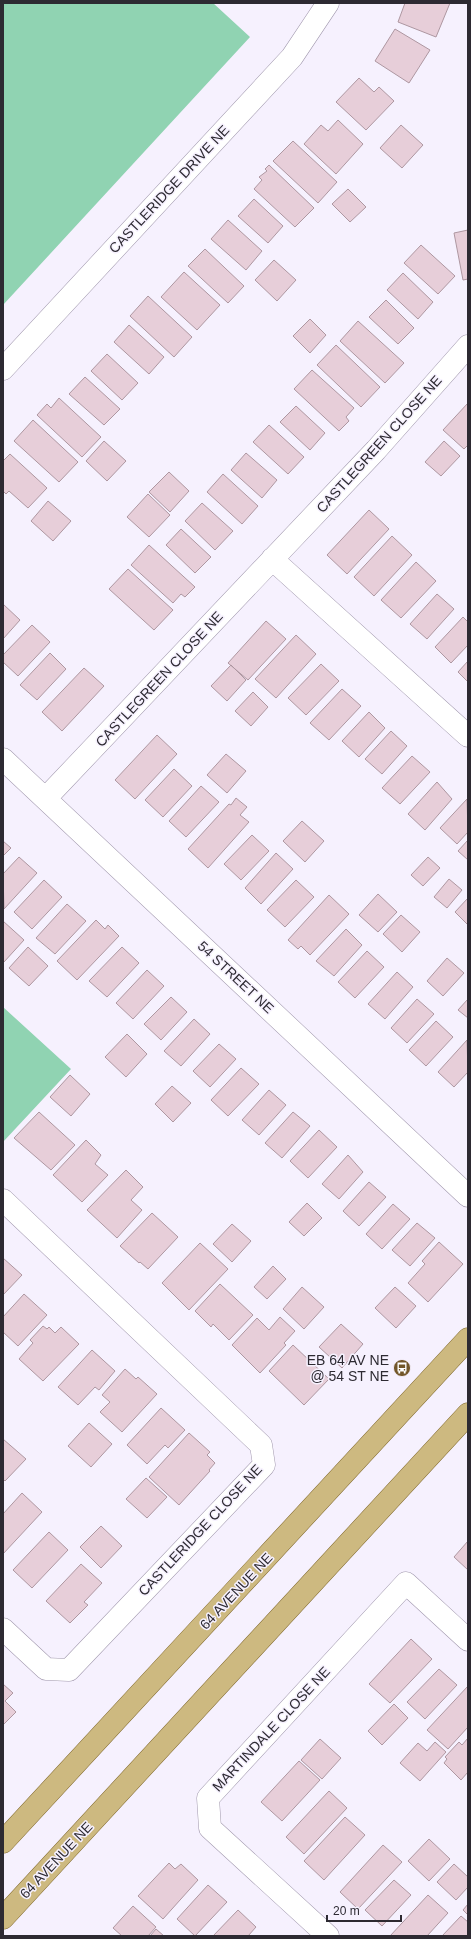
<svg xmlns="http://www.w3.org/2000/svg" width="471" height="1939" font-family="Helvetica,sans-serif">
  <rect width="100%" height="100%" fill="#f6f1fe"/>
  <path fill="#90d3b2" d="M3,3H213L250,37L3,305Z
    M3,1007L71,1069L3,1142Z"/>
  <path fill="#e7ced9" stroke="#ae97a1" d="M405,3H450L436,37L398,22Z
    M395,29L430,50L409,83L375,61Z
    M359,78L374,92L379,87L394,101L366,130L336,102Z
    M338,120L363,144L336,174L304,144L321,125L328,131Z
    M401,125L423,145L402,168L380,148Z
    M293,141L337,182L318,203L273,161Z
    M269,165L314,208L295,227L254,189L262,180L259,177L267,171L265,169Z
    M348,189L366,207L350,222L332,204Z
    M254,199L283,226L268,243L238,216Z
    M228,220L262,251L246,270L211,239Z
    M468,230V279L463,280L454,233Z
    M421,245L455,276L438,294L404,263Z
    M205,249L244,286L228,303L188,266Z
    M274,260L296,280L277,301L255,280Z
    M184,272L220,305L197,330L161,297Z
    M403,273L433,302L418,319L387,290Z
    M148,296L192,337L174,357L130,316Z
    M386,300L414,328L398,344L369,317Z
    M310,319L326,335L310,353L293,336Z
    M358,321L404,363L385,383L340,341Z
    M129,325L164,357L149,374L114,342Z
    M336,345L380,387L361,407L317,365Z
    M107,354L138,383L122,400L91,371Z
    M312,370L354,408L346,417L349,421L339,431L294,389Z
    M85,377L120,409L104,425L69,394Z
    M59,398L101,437L82,457L37,415L47,404L51,408Z
    M468,403V445L464,449L443,430Z
    M296,406L325,433L310,450L280,422Z
    M33,420L78,462L59,482L14,441Z
    M269,425L304,457L288,474L253,442Z
    M104,441L126,461L107,481L86,461Z
    M444,441L460,456L441,476L425,462Z
    M246,453L277,480L262,498L231,470Z
    M10,454L47,488L28,508L9,491L6,494L3,491V461Z
    M169,472L189,491L170,512L149,492Z
    M223,474L258,506L242,524L207,492Z
    M148,494L170,515L149,537L127,517Z
    M48,501L71,521L53,541L31,521Z
    M202,503L233,531L215,550L185,521Z
    M369,510L389,529L347,574L327,555Z
    M181,529L211,557L195,573L166,545Z
    M392,536L412,555L374,596L354,577Z
    M149,545L195,587L185,597L181,594L173,603L131,565Z
    M416,562L436,581L401,618L381,600Z
    M128,569L173,610L154,630L109,589Z
    M437,594L454,609L427,639L410,624Z
    M3,604L20,620L3,639Z
    M463,617L468,622V645L451,663L435,647Z
    M266,621L286,639L248,680L228,663Z
    M32,625L50,642L18,676L3,662V655Z
    M296,635L316,654L276,698L255,679Z
    M50,653L66,669L37,700L20,685Z
    M468,661V682L458,672Z
    M321,664L339,681L306,715L288,698Z
    M231,665L246,680L227,701L211,686Z
    M84,668L104,686L62,731L42,712Z
    M342,689L361,706L329,740L310,723Z
    M253,692L268,707L251,726L235,711Z
    M369,712L385,728L359,757L342,741Z
    M391,731L407,746L382,774L365,759Z
    M157,735L177,754L135,799L115,780Z
    M226,754L246,771L227,793L207,775Z
    M412,756L430,772L400,804L382,788Z
    M174,769L192,786L163,817L145,800Z
    M437,782L452,799L425,830L408,814Z
    M201,786L219,802L186,837L169,821Z
    M236,798L247,807L240,815L249,822L208,868L188,849L229,804L231,805Z
    M467,799L468,832L457,844L440,828Z
    M302,821L324,841L305,862L283,841Z
    M252,835L269,851L241,880L224,864Z
    M468,840V860L458,851Z
    M3,841L11,848L3,856Z
    M276,853L293,869L261,904L245,888Z
    M19,857L37,873L4,909L3,874Z
    M428,857L440,868L423,886L411,875Z
    M449,879L462,890L447,908L434,897Z
    M44,880L62,897L32,929L14,912Z
    M296,880L314,897L285,927L267,910Z
    M378,894L397,912L378,932L359,915Z
    M329,895L349,914L310,955L301,946L298,949L288,940Z
    M468,898V925L455,912Z
    M67,904L86,921L55,954L36,938Z
    M401,915L420,932L402,952L383,934Z
    M96,920L105,929L108,925L119,936L77,980L57,961Z
    M3,921L24,940L4,962L3,961Z
    M346,929L362,945L334,976L316,961Z
    M28,947L48,966L29,986L9,968Z
    M122,947L139,963L107,997L89,981Z
    M367,951L384,967L355,998L338,982Z
    M447,958L464,973L443,996L427,981Z
    M147,970L164,986L133,1019L116,1003Z
    M397,972L413,987L385,1019L368,1004Z
    M171,997L187,1012L161,1040L144,1024Z
    M417,999L434,1014L407,1043L391,1028Z
    M468,999V1018L458,1010Z
    M194,1019L210,1034L181,1066L164,1051Z
    M436,1021L453,1037L426,1066L409,1050Z
    M127,1034L147,1054L126,1077L105,1057Z
    M467,1040L468,1072L454,1087L438,1072Z
    M219,1044L236,1059L210,1087L193,1071Z
    M241,1068L259,1084L228,1116L211,1100Z
    M70,1075L90,1094L71,1116L50,1097Z
    M172,1086L191,1103L173,1122L155,1104Z
    M269,1090L286,1105L259,1135L242,1120Z
    M39,1112L75,1145L51,1170L14,1138Z
    M293,1112L310,1126L282,1158L265,1143Z
    M319,1130L337,1147L308,1178L290,1161Z
    M86,1140L101,1155L95,1164L108,1175L82,1202L53,1175Z
    M348,1155L363,1172L339,1199L322,1184Z
    M126,1170L143,1187L131,1200L142,1210L117,1238L87,1210Z
    M369,1182L386,1197L359,1226L343,1211Z
    M307,1203L322,1218L304,1236L289,1222Z
    M393,1204L410,1219L382,1249L366,1234Z
    M152,1213L178,1237L148,1269L140,1262L139,1263L120,1246Z
    M417,1223L435,1238L410,1266L392,1250Z
    M232,1224L251,1241L232,1262L213,1244Z
    M439,1242L463,1264L428,1302L408,1283L425,1264L422,1261Z
    M200,1243L228,1269L189,1310L162,1283Z
    M3,1258L22,1275L3,1295Z
    M273,1266L286,1279L267,1299L254,1287Z
    M220,1284L253,1315L229,1340L213,1324L211,1327L195,1311Z
    M302,1287L324,1307L304,1329L283,1309Z
    M395,1287L416,1306L396,1328L375,1308Z
    M24,1294L47,1315L18,1346L3,1332V1317Z
    M280,1317L295,1331L284,1343L286,1345L260,1373L232,1345L257,1318L269,1330Z
    M341,1324L363,1344L342,1368L319,1347Z
    M43,1326L47,1329L49,1327L55,1333L61,1327L79,1344L43,1381L19,1359L33,1343L30,1340Z
    M293,1345L329,1379L304,1405L269,1371Z
    M92,1350L115,1371L99,1390L95,1387L78,1405L58,1387Z
    M125,1369L136,1379L138,1377L157,1394L122,1432L100,1412L110,1402L102,1395Z
    M161,1408L185,1430L168,1448L165,1445L147,1464L127,1445Z
    M89,1423L112,1444L91,1467L68,1446Z
    M189,1433L210,1452L207,1455L215,1463L209,1470L210,1471L179,1505L149,1477Z
    M3,1439L26,1459L5,1481L3,1479Z
    M146,1478L167,1497L147,1518L126,1499Z
    M22,1493L42,1512L3,1554V1514Z
    M101,1526L122,1546L101,1568L80,1547Z
    M49,1532L68,1550L32,1588L13,1570Z
    M468,1541V1570L454,1557Z
    M81,1564L102,1583L84,1602L88,1605L70,1623L46,1601Z
    M411,1639L432,1659L390,1703L369,1684Z
    M439,1669L457,1685L425,1719L407,1702Z
    M3,1684L13,1693L5,1701L16,1712L3,1725Z
    M468,1686V1727L448,1749L427,1730Z
    M394,1704L408,1718L382,1745L368,1731Z
    M468,1738V1772L461,1780L444,1763L447,1759L445,1757L459,1742L462,1745Z
    M320,1739L341,1758L322,1779L301,1760Z
    M435,1742L446,1752L420,1781L400,1763L418,1743L427,1751Z
    M299,1761L320,1780L282,1821L261,1802Z
    M329,1791L347,1808L304,1854L286,1837Z
    M345,1817L365,1835L324,1880L304,1861Z
    M429,1839L450,1859L429,1881L408,1861Z
    M383,1845L402,1862L358,1909L340,1892Z
    M169,1863L175,1869L181,1864L198,1880L163,1919L138,1896Z
    M454,1864L468,1877V1887L456,1900L437,1882Z
    M394,1880L411,1895L382,1926L365,1910Z
    M208,1885L227,1902L195,1936L177,1919Z
    M428,1895L448,1913L427,1936H390Z
    M468,1904V1915L463,1910Z
    M133,1906L156,1927L148,1936H122L113,1928Z
    M238,1910L256,1927L248,1936H213Z
    M461,1916L468,1922V1936H442Z
    M156,1929L164,1936H150Z"/>
  <g fill="none" stroke-linecap="round" stroke-linejoin="round">
    <g stroke="#a198ad" stroke-width="23">
      <path id="minor" d="M3,369L292,57L328,3
        M272,559L468,736
        M3,759L468,1196
        M46,798L376,450L468,346
        M3,1200L261,1445L264,1465L69,1670L46,1669L3,1629
        M328,1936L210,1828L208,1798L406,1583L468,1640"/>
    </g>
    <g stroke="#80692d" stroke-width="23">
      <path id="major" d="M3,1842L468,1339
        M3,1918L468,1414"/>
    </g>
    <use href="#minor" stroke="#fff" stroke-width="22"/>
    <use href="#major" stroke="#cdb980" stroke-width="22"/>
  </g>
  <defs>
    <g id="bus-disc" transform="scale(0.9)"><circle r="9.5" fill="#725629" stroke="#f6f1fe"/><path d="M-5-6H5V4H4V6H2V4H-2V6H-4V4H-5ZM-3.5-4V0h7V-4ZM-3.5 1.2v1.5H-2V1.2ZM2 1.2v1.5H3.5V1.2Z" fill="#fff"/></g>
  </defs>
  <g fill-rule="evenodd">
    <use href="#bus-disc" x="402" y="1368"/>
  </g>
  <g text-anchor="middle" dominant-baseline="central" stroke-width="3" stroke-linejoin="round" paint-order="stroke">
    <g font-size="14" fill="#2d2a32" stroke="#f6f1fe">
      <text transform="translate(169 189) rotate(-47)">CASTLERIDGE DRIVE NE</text>
      <text transform="translate(379 444) rotate(-48)">CASTLEGREEN CLOSE NE</text>
      <text transform="translate(159 679) rotate(-47)">CASTLEGREEN CLOSE NE</text>
      <text transform="translate(236 977) rotate(43)">54 STREET NE</text>
      <text transform="translate(200 1530) rotate(-47)">CASTLERIDGE CLOSE NE</text>
      <text transform="translate(236 1591) rotate(-47)">64 AVENUE NE</text>
      <text transform="translate(271 1729) rotate(-47)">MARTINDALE CLOSE NE</text>
      <text transform="translate(56 1860) rotate(-47)">64 AVENUE NE</text>
    </g>
    <g font-size="14" fill="#2d2a32" stroke="#f6f1fe" text-anchor="end">
      <text x="389" y="1360">EB 64 AV NE<tspan x="389" dy="16">@ 54 ST NE</tspan></text>
    </g>
  </g>
  <rect width="471" height="1939" fill="none" stroke="#2d2a32" stroke-width="8"/>
  <path d="M327 1915v6h74v-6" fill="none" stroke="#2d2a32" stroke-width="2"/>
  <text x="333" y="1915" font-size="12" fill="#2d2a32" stroke="#f6f1fe" stroke-width="3" paint-order="stroke">20 m</text>
</svg>
